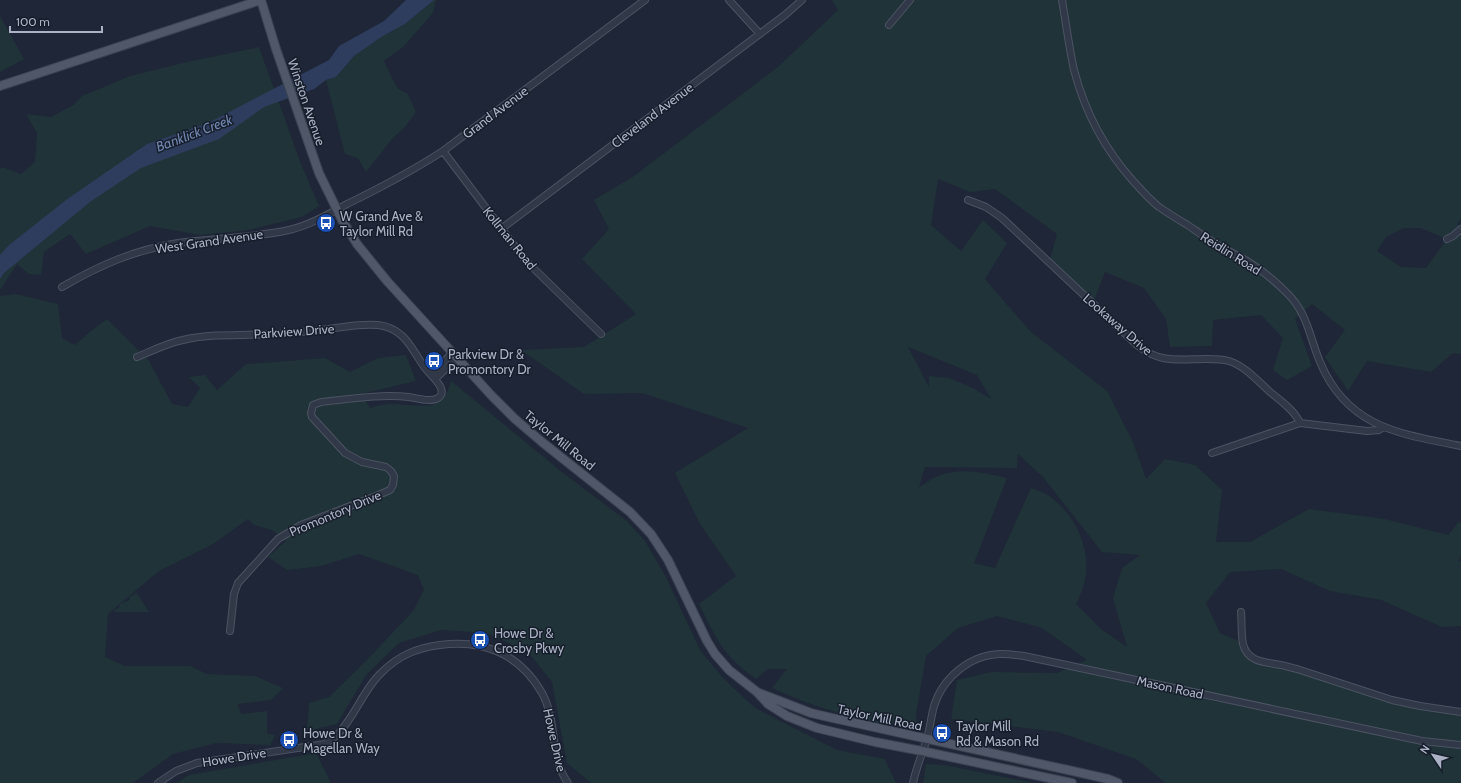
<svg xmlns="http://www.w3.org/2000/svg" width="1461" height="783" font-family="Cabin,sans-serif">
  <rect width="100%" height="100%" fill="#1e2637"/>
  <path fill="#203338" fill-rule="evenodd" d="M434,0H436L433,13L404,46L384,61L397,88L408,94L416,112L405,127L392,139L366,172L358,158L345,154L326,80L336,77L354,56L383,36L405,24Z
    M832,0H1461V218L1457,224L1461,228V354L1453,353L1431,372L1367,361L1348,391L1325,357L1345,330L1312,304L1295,319L1312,366L1287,380L1273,370L1283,338L1261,315L1213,320L1212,346L1170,347L1166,319L1144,288L1105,272L1093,303L1049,263L1057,234L995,189L970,192L938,179L931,225L961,251L983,220L1007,243L985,279L1030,331L1107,391L1133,442L1146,479L1165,459L1195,465L1222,490L1216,542H1250L1309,509L1385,519L1448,535L1459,522L1461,523V556L1458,561L1461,562V626L1442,627L1381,600L1330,591L1281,569L1230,572L1206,603L1220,633L1243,643L1251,656L1367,692L1461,712V783H1166L1136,759L1058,732L951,719L957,680L991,672L1057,673L1087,660L1042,628L997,616L958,628L926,656L916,715L917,727C867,723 817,709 772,688L787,669H768L756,679C749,673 741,668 734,661C718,645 709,624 699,604L736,576L700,524L675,473L748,428L642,393L584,394L521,350L584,347L636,314L582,259L609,229L594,200L634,176L779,66L838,10ZM1404,228H1420L1447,239L1426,268L1401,267L1377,251L1386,237ZM908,347L977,375L991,399L973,388L949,378L929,376V387ZM1018,454L1043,477L1102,552L1140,555L1122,568L1113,598L1127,647L1101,629L1076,604C1081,594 1085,584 1086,572C1089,542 1071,509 1046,494C1042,491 1036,490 1031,488L995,568L974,563L1007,478C982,472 955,466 932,479C928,481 923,485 919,487L925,467L1017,468Z
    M0,16L24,59L0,72Z
    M259,47L301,164L319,206L302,217L249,230L200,235L150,226L86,254L70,234L44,252L41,275L29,274L17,264L0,290V169L2,167L21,174L35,162L37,133L26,114L51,117L73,105L82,96L130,76L187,62Z
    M16,294L58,304L62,338L75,345L91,331L107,319L149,361L172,404L188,407L200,388L189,377L205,375L217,390L246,364L325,358L350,372L378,358L406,355L416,381L361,394L370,408C376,406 383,404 389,404C417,403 442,417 451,381L562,472L627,521L645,541L666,577L700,650L723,678L755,708L837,750L885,759L896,783H591L567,763L552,682L528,652L487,633L441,630L399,643L366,675L337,724L307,731L309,703L329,697L366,661L413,611L424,590L418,575L359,554L321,566L287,570L268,557L286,541L272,530L254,525L248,519L213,544L159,571L108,614L105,657L125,666H190L207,674L255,676L283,688L271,700L238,704L241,714L267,711V733L275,735L270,745L216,743L173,754L133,783H0V296Z
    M137,593L149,612H114L115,609L119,608L120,604L130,600L129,597Z
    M316,753L331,783H176L189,775Z
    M926,764L945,765L1033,783H923Z"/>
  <path fill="#2e3d5d" d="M406,0H434L405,24L383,36L354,56L336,77L326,80L314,89L264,107L219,139L141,168L90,202L4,273L0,279V255L9,245L66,200L147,144L208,123L329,60L339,46L384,21Z"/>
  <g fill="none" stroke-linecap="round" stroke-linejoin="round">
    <g stroke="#4c5363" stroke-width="8">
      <path id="minor" d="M729,0L760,34
        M1062,0C1066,23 1069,47 1074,70C1085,112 1105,150 1134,182C1142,191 1150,200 1159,207C1168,213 1177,219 1186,224C1198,232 1209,240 1221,247C1230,252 1239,256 1247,261C1262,270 1275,281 1287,293C1308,314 1309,336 1320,362C1347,427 1399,434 1461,446
        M889,25L910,0
        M443,151L526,261L601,334
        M968,200L986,207L1002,218L1137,345C1160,364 1179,359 1207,359C1214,359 1222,359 1229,361C1245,366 1258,381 1270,392C1281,401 1294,410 1300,423
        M501,229L785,15L802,0
        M1447,239L1453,236L1461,229
        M62,287C100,265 134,250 178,243C215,238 253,238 289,230C310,225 329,214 347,204C380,188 412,171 443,151L645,0
        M137,357C152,351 167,343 183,340C211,333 241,336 270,334C284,334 298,332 312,331C334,329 356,323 378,325C405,328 412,350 425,368C430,375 452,392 436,399C428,402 416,398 409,397C380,394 350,399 321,402L313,405L311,413L312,417L345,453L362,462L386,467L391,471L394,476L393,485L390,490L376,496L301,525L278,539L238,583L234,594L230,631
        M432,375L452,353
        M435,379L457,358
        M1212,453L1300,423L1367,431L1379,430L1383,427
        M1241,612C1242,622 1241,634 1243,644C1248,663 1266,662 1281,665C1287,666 1292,668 1297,669L1392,700L1420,706L1461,712
        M158,783L176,771L197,763L325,744C329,741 334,738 337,735C355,717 363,690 381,673C398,656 416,648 440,645C483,639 520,654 542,693C558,722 549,757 568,783
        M913,783C916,768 922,754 927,739C930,728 931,717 934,706C943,677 971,654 1002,654C1009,654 1017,655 1024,656L1422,741L1461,745"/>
    </g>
    <g stroke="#3b4251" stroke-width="10">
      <path id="major" d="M261,0L276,49L319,173L342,220L357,244L387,281L491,395L515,419L542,442L630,512L651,534L668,560L707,641L715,654L729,670L757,692L768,704L787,716L817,728L875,742L922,751L1072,783
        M0,86L261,0
        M759,693L811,713L828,717L1068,770L1108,779L1118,783"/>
    </g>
    <use href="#minor" stroke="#313847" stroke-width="6"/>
    <use href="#major" stroke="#4f5768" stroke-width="8"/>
  </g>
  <defs>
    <g id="bus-disc" transform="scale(1)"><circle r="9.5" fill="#1a4fb4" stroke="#171e2b"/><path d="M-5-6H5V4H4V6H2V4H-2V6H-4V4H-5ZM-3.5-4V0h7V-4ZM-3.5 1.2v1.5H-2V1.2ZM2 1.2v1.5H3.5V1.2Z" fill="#fff"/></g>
  </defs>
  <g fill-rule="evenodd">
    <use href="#bus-disc" x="326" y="223"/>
    <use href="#bus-disc" x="434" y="361"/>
    <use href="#bus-disc" x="480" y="640"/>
    <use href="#bus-disc" x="942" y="733"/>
    <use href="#bus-disc" x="289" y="740"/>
  </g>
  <g text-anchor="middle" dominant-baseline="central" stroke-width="3" stroke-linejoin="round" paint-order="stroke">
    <g font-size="13" fill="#abb2c5" stroke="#171e2b">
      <text transform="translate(307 102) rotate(71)">Winston Avenue</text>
      <text transform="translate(495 112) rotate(-37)">Grand Avenue</text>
      <text transform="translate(652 115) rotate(-37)">Cleveland Avenue</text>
      <text transform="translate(510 238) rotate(51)">Kollman Road</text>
      <text transform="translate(209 241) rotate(-8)">West Grand Avenue</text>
      <text transform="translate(1231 253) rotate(32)">Reidlin Road</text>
      <text transform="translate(1118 324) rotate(41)">Lookaway Drive</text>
      <text transform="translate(294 331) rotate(-4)">Parkview Drive</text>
      <text transform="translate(560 440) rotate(39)">Taylor Mill Road</text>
      <text transform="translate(335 513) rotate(-23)">Promontory Drive</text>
      <text transform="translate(1170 687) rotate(12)">Mason Road</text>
      <text transform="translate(880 717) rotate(12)">Taylor Mill Road</text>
      <text transform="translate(555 740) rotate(77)">Howe Drive</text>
      <text transform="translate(234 757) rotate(-9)">Howe Drive</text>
    </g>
    <g font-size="13" fill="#abb2c5" stroke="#171e2b" text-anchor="start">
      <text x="340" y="216">W Grand Ave &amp;<tspan x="340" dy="15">Taylor Mill Rd</tspan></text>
      <text x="448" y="354">Parkview Dr &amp;<tspan x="448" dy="15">Promontory Dr</tspan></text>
      <text x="494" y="633">Howe Dr &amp;<tspan x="494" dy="15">Crosby Pkwy</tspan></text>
      <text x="956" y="726">Taylor Mill<tspan x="956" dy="15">Rd &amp; Mason Rd</tspan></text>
      <text x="303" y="733">Howe Dr &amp;<tspan x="303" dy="15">Magellan Way</tspan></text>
    </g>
    <g font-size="14" font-style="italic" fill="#7186b0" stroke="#171e2b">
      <text transform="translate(194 133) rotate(-21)">Banklick Creek</text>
    </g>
  </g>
  <g transform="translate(1433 755) rotate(305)" stroke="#171e2b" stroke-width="3" paint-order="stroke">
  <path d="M0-3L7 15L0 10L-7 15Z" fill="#abb2c5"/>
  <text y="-6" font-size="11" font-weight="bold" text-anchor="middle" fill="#abb2c5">N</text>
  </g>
  <path d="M10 26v6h92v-6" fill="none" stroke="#abb2c5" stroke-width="2"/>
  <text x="16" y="26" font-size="12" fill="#abb2c5" stroke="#171e2b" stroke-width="3" paint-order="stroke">100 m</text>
</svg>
